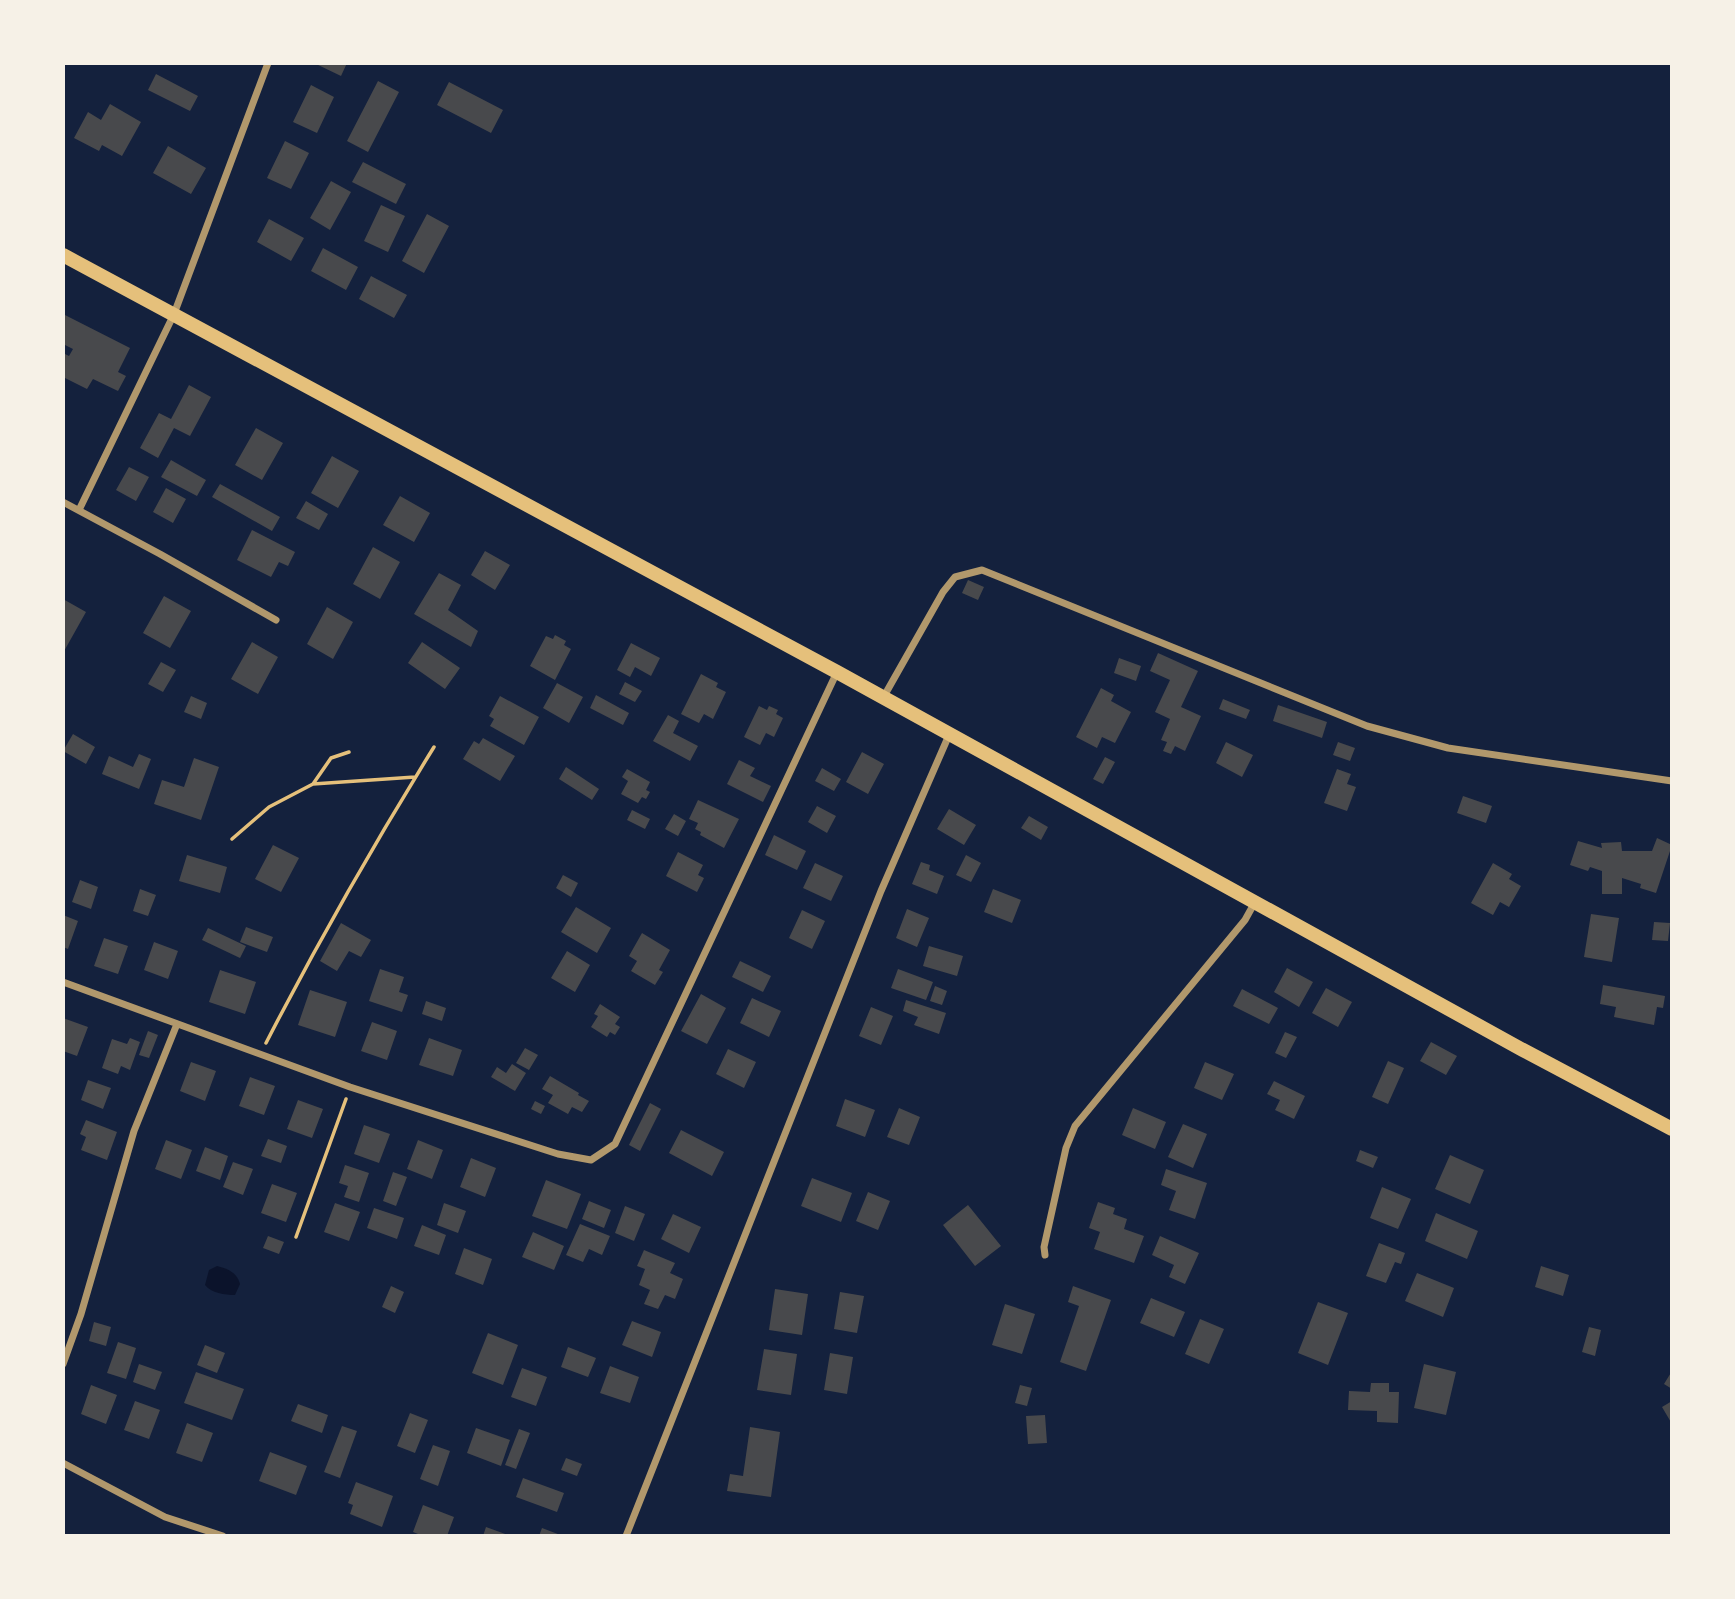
<svg xmlns="http://www.w3.org/2000/svg" width="1735" height="1599" font-family="Ubuntu,sans-serif">
  <rect width="100%" height="100%" fill="#14213d"/>
  <path fill="#0b132b" d="M217,1266C229,1269 237,1273 240,1284L235,1295C225,1295 211,1293 205,1285L209,1270Z"/>
  <path fill="#48494c" d="M314,63H347L341,76Z
    M156,74L198,96L190,111L148,90Z
    M378,81L399,92L368,152L347,141Z
    M449,82L503,110L491,133L437,105Z
    M311,85L334,97L317,133L293,122Z
    M110,104L141,122L122,156L102,145L99,151L74,138L88,112L101,120Z
    M285,141L309,153L291,189L267,178Z
    M168,146L206,168L191,194L153,173Z
    M363,162L406,184L396,204L352,182Z
    M331,181L351,192L330,230L310,218Z
    M381,205L405,216L388,252L364,241Z
    M427,214L449,226L424,273L402,261Z
    M269,219L304,238L291,261L257,242Z
    M323,248L358,267L346,290L311,271Z
    M371,276L407,295L394,318L359,299Z
    M63,314L130,348L118,372L126,376L118,391L93,379L87,389L63,377V353L69,356L73,349L63,344Z
    M189,385L211,397L190,436L174,428L158,458L140,448L159,413L171,419Z
    M256,428L283,443L262,480L235,465Z
    M332,456L359,471L338,508L311,493Z
    M171,460L206,480L197,496L161,477Z
    M129,467L149,477L136,501L116,490Z
    M220,484L280,517L272,531L212,497Z
    M166,488L186,499L173,523L153,512Z
    M400,496L430,513L414,542L383,525Z
    M306,501L328,514L319,530L296,518Z
    M252,530L295,552L288,566L279,562L271,577L237,560Z
    M373,547L400,562L380,599L353,584Z
    M485,551L510,565L495,590L471,575Z
    M439,573L461,585L448,610L478,631L471,647L414,614Z
    M968,580L984,587L978,600L962,593Z
    M164,596L191,611L170,648L143,633Z
    M63,599L86,612L63,653Z
    M327,607L353,622L333,659L307,644Z
    M555,635L566,641L564,645L571,649L555,680L530,666L546,636L553,639Z
    M252,642L278,657L258,694L231,679Z
    M422,642L460,668L445,689L408,663Z
    M631,643L660,658L651,676L635,667L630,677L617,670Z
    M1158,653L1198,671L1181,707L1201,716L1185,751L1175,746L1171,754L1163,751L1167,742L1161,740L1170,719L1155,712L1170,680L1150,671Z
    M1119,658L1141,666L1136,681L1114,673Z
    M161,662L176,670L163,692L148,684Z
    M701,674L718,683L716,687L726,692L713,719L704,714L699,723L681,714Z
    M625,682L642,691L635,702L619,694Z
    M557,683L583,697L569,723L543,708Z
    M1101,688L1114,695L1111,701L1131,712L1115,743L1102,737L1097,748L1076,737Z
    M596,695L629,713L623,725L590,708Z
    M191,696L207,703L201,719L184,712Z
    M500,696L539,717L524,745L490,726L494,719L489,716Z
    M1223,699L1250,710L1246,719L1219,709Z
    M1278,705L1327,722L1322,738L1273,721Z
    M759,706L767,710L769,706L778,710L776,714L783,718L774,737L766,733L760,745L744,737Z
    M668,715L679,721L673,733L698,746L690,761L653,741Z
    M73,734L95,747L86,764L63,751Z
    M483,738L515,756L500,781L463,759L474,741L479,744Z
    M1226,742L1253,755L1242,777L1216,763Z
    M1338,742L1355,748L1350,761L1333,755Z
    M862,752L884,764L868,794L846,782Z
    M139,754L151,759L139,789L102,774L109,756L133,767Z
    M1105,757L1115,762L1103,784L1093,779Z
    M194,758L219,767L201,820L154,804L162,780L184,787Z
    M739,760L755,768L750,776L771,786L763,802L727,784Z
    M566,767L599,789L592,800L559,779Z
    M822,768L841,779L834,791L815,781Z
    M627,769L650,782L646,790L650,792L646,799L642,797L638,803L621,794L628,781L622,777Z
    M1337,769L1351,774L1347,784L1356,787L1347,811L1324,803Z
    M1463,796L1492,806L1486,823L1457,813Z
    M698,800L739,819L724,848L700,835L701,832L695,829L698,823L689,819Z
    M817,806L836,816L827,833L808,822Z
    M949,809L976,825L964,845L937,829Z
    M632,810L650,819L645,829L627,820Z
    M674,814L686,821L678,836L665,829Z
    M1029,816L1048,827L1041,840L1021,828Z
    M774,835L806,851L797,870L765,855Z
    M1657,838L1672,845L1656,893L1640,888L1641,884L1622,878V894H1602V871L1590,867L1588,871L1570,865L1578,841L1602,848L1601,843L1621,842L1622,851H1652Z
    M273,845L299,858L281,892L255,879Z
    M678,852L703,865L698,875L704,878L697,892L666,876Z
    M187,855L227,867L220,893L179,881Z
    M966,855L981,863L971,882L956,875Z
    M921,862L930,865L929,870L944,876L937,894L912,884Z
    M815,863L843,876L831,901L803,888Z
    M1493,863L1512,874L1509,879L1521,886L1509,907L1500,902L1493,915L1471,903Z
    M563,875L578,883L571,897L556,888Z
    M80,880L98,887L91,909L72,902Z
    M140,889L156,895L148,916L133,911Z
    M993,889L1021,900L1012,923L984,912Z
    M576,907L611,928L597,953L561,932Z
    M907,909L929,918L917,947L896,938Z
    M802,910L825,921L812,949L789,938Z
    M1591,914L1619,918L1612,962L1584,957Z
    M63,915L78,921L68,949L63,947Z
    M1654,922L1670,923L1668,941L1652,940Z
    M341,923L371,940L361,957L349,951L337,971L320,961Z
    M246,927L273,937L267,952L240,942Z
    M208,928L246,946L240,958L202,940Z
    M642,933L670,950L659,970L663,972L655,985L631,971L637,961L629,956Z
    M104,938L128,946L118,974L94,966Z
    M154,942L178,951L168,979L144,970Z
    M929,946L963,956L957,976L923,966Z
    M567,951L590,965L575,992L551,978Z
    M740,961L771,976L763,992L732,977Z
    M1287,968L1313,982L1299,1007L1274,992Z
    M380,969L404,977L399,992L408,995L402,1012L369,1001Z
    M898,969L933,982L926,1000L891,988Z
    M220,970L256,982L245,1014L209,1002Z
    M1603,985L1665,996L1663,1008L1657,1007L1654,1025L1614,1017L1616,1007L1600,1004Z
    M935,986L947,991L942,1005L930,1001Z
    M1326,988L1352,1002L1338,1027L1312,1013Z
    M1242,989L1278,1008L1269,1024L1233,1006Z
    M310,990L347,1002L335,1037L298,1025Z
    M701,994L726,1008L707,1044L681,1031Z
    M752,998L781,1011L769,1037L740,1023Z
    M906,1000L946,1013L939,1034L914,1025L918,1017L903,1011Z
    M426,1001L446,1008L442,1021L422,1014Z
    M600,1004L620,1017L615,1024L620,1027L615,1035L610,1032L607,1037L591,1027L598,1016L594,1014Z
    M871,1007L893,1016L881,1045L859,1036Z
    M63,1018L88,1027L77,1056L63,1051Z
    M372,1022L397,1031L387,1060L361,1051Z
    M148,1031L158,1035L149,1058L139,1055Z
    M1285,1032L1297,1037L1286,1058L1275,1053Z
    M130,1038L140,1042L130,1070L121,1066L118,1074L102,1068L112,1039L127,1044Z
    M429,1038L462,1050L453,1076L419,1065Z
    M1431,1042L1457,1056L1446,1075L1420,1061Z
    M525,1048L538,1055L529,1070L516,1063Z
    M728,1049L756,1062L744,1088L716,1074Z
    M1388,1061L1404,1068L1388,1104L1372,1097Z
    M191,1062L216,1071L205,1101L180,1091Z
    M1205,1062L1234,1074L1222,1100L1194,1088Z
    M512,1064L526,1073L515,1091L491,1077L497,1067L506,1073Z
    M550,1076L579,1093L578,1095L589,1101L582,1112L572,1107L568,1114L548,1103L553,1095L542,1089Z
    M250,1077L275,1086L264,1115L239,1106Z
    M88,1080L111,1088L103,1109L81,1100Z
    M1274,1081L1305,1096L1294,1119L1275,1110L1280,1100L1267,1094Z
    M845,1099L875,1110L865,1137L836,1126Z
    M298,1100L323,1109L312,1138L287,1129Z
    M535,1101L545,1106L541,1114L531,1109Z
    M650,1103L661,1109L640,1151L629,1145Z
    M899,1108L920,1117L909,1145L887,1137Z
    M1133,1108L1166,1122L1155,1149L1122,1135Z
    M86,1120L117,1132L107,1160L81,1150L86,1137L80,1134Z
    M1183,1124L1207,1134L1193,1168L1168,1157Z
    M364,1125L390,1134L379,1163L354,1154Z
    M681,1130L724,1152L712,1176L669,1153Z
    M268,1139L287,1146L281,1163L261,1156Z
    M166,1140L192,1150L181,1179L155,1169Z
    M418,1140L443,1150L432,1179L407,1169Z
    M205,1147L228,1156L220,1180L196,1171Z
    M1360,1150L1378,1157L1373,1168L1356,1161Z
    M1450,1155L1484,1170L1470,1204L1435,1189Z
    M471,1158L496,1168L485,1197L460,1187Z
    M233,1162L253,1169L243,1195L223,1187Z
    M345,1165L369,1173L359,1202L344,1197L348,1186L339,1183Z
    M1166,1169L1207,1183L1195,1219L1169,1210L1176,1191L1161,1185Z
    M393,1172L407,1177L396,1206L383,1201Z
    M812,1178L852,1193L841,1222L801,1206Z
    M546,1180L581,1194L567,1229L532,1216Z
    M272,1184L297,1193L286,1222L261,1213Z
    M1382,1187L1411,1199L1398,1229L1370,1218Z
    M868,1192L890,1201L878,1230L856,1221Z
    M589,1201L611,1210L604,1228L582,1219Z
    M1098,1202L1115,1208L1113,1214L1127,1219L1124,1229L1144,1236L1134,1263L1094,1249L1100,1232L1089,1228Z
    M335,1203L360,1212L349,1241L324,1232Z
    M444,1203L466,1211L458,1233L437,1225Z
    M968,1205L1001,1246L975,1266L943,1225Z
    M625,1206L645,1214L634,1241L615,1233Z
    M374,1208L404,1218L397,1239L367,1228Z
    M1436,1213L1478,1231L1467,1259L1425,1241Z
    M673,1214L701,1227L689,1253L661,1239Z
    M580,1224L610,1236L602,1255L589,1249L583,1262L566,1255Z
    M422,1225L446,1235L439,1255L414,1246Z
    M533,1232L564,1246L554,1270L522,1257Z
    M268,1236L284,1242L279,1254L263,1248Z
    M1160,1236L1199,1253L1185,1284L1169,1277L1174,1265L1152,1255Z
    M1379,1243L1405,1253L1401,1264L1395,1262L1386,1283L1366,1276Z
    M464,1248L492,1259L483,1285L455,1274Z
    M644,1250L675,1263L670,1273L683,1279L675,1299L665,1295L658,1309L644,1304L650,1290L639,1285L645,1269L637,1266Z
    M1541,1266L1569,1275L1563,1296L1535,1287Z
    M1417,1273L1454,1288L1443,1317L1405,1301Z
    M391,1286L404,1292L395,1313L382,1307Z
    M1073,1286L1111,1300L1086,1371L1060,1362L1079,1306L1068,1302Z
    M775,1289L808,1294L802,1335L769,1330Z
    M840,1292L864,1296L857,1333L834,1329Z
    M1151,1298L1185,1312L1174,1337L1140,1323Z
    M1318,1302L1348,1313L1328,1365L1298,1353Z
    M1005,1304L1035,1314L1022,1354L992,1345Z
    M1200,1319L1224,1329L1209,1364L1185,1354Z
    M632,1321L661,1332L652,1357L622,1345Z
    M94,1322L111,1327L106,1346L89,1341Z
    M1589,1327L1601,1330L1595,1356L1582,1352Z
    M488,1333L518,1345L503,1385L472,1373Z
    M118,1342L136,1348L126,1379L107,1373Z
    M205,1345L225,1353L217,1373L197,1365Z
    M568,1347L596,1358L588,1377L561,1367Z
    M764,1349L797,1354L791,1395L757,1390Z
    M830,1353L853,1357L847,1394L824,1390Z
    M139,1364L162,1372L155,1390L133,1382Z
    M1424,1364L1456,1372L1446,1415L1414,1408Z
    M610,1366L639,1377L630,1403L600,1393Z
    M522,1368L547,1377L536,1406L511,1397Z
    M1672,1371V1389L1664,1384Z
    M196,1372L244,1389L232,1420L184,1403Z
    M1371,1383H1389V1392H1399L1398,1423L1377,1422V1411L1348,1410L1349,1391L1370,1392Z
    M91,1385L117,1395L106,1424L81,1414Z
    M1020,1385L1032,1388L1027,1406L1015,1403Z
    M135,1401L160,1410L149,1439L124,1430Z
    M1672,1401V1424L1662,1407Z
    M298,1404L328,1415L322,1433L291,1421Z
    M410,1413L428,1420L415,1453L397,1446Z
    M1045,1415L1047,1443L1028,1444L1026,1416Z
    M187,1423L213,1433L202,1462L176,1453Z
    M342,1426L357,1431L340,1478L324,1472Z
    M750,1427L780,1432L771,1497L727,1491L730,1474L743,1476Z
    M476,1428L510,1440L501,1466L467,1453Z
    M519,1429L530,1433L516,1469L505,1465Z
    M433,1445L450,1451L438,1486L420,1479Z
    M270,1452L307,1466L296,1495L259,1481Z
    M566,1458L582,1464L577,1476L561,1470Z
    M523,1478L564,1493L557,1512L516,1497Z
    M356,1482L393,1496L382,1527L350,1514L353,1505L348,1503Z
    M423,1505L454,1517L447,1536H423L413,1532Z
    M486,1527L511,1536H483Z
    M542,1528L563,1536H539Z"/>
  <g fill="none" stroke-linecap="round" stroke-linejoin="round">
    <path stroke="#e5c07b" stroke-width="3.5" d="M313,784L331,758L349,752
      M232,839L269,807L313,784L415,777
      M266,1043C318,942 374,844 434,747
      M296,1237L346,1099"/>
    <path stroke="#b1986c" stroke-width="7" d="M63,502L160,554L276,620
      M79,510L174,314L268,63
      M883,698L943,592L955,577L982,570L1367,726L1448,748L1672,781
      M63,982L350,1087L558,1154L591,1160L615,1144L837,672
      M1045,1255L1044,1247L1066,1148L1075,1126L1245,920L1255,902
      M63,1364L81,1314L134,1131L177,1024
      M63,1463L165,1517L223,1536
      M626,1536L881,891L949,735"/>
    <path stroke="#e5c07b" stroke-width="14" d="M63,255L837,672L1523,1050L1672,1129"/>
  </g>
  <rect width="1735" height="1599" fill="none" stroke="#f6f1e7" stroke-width="130"/>
</svg>
